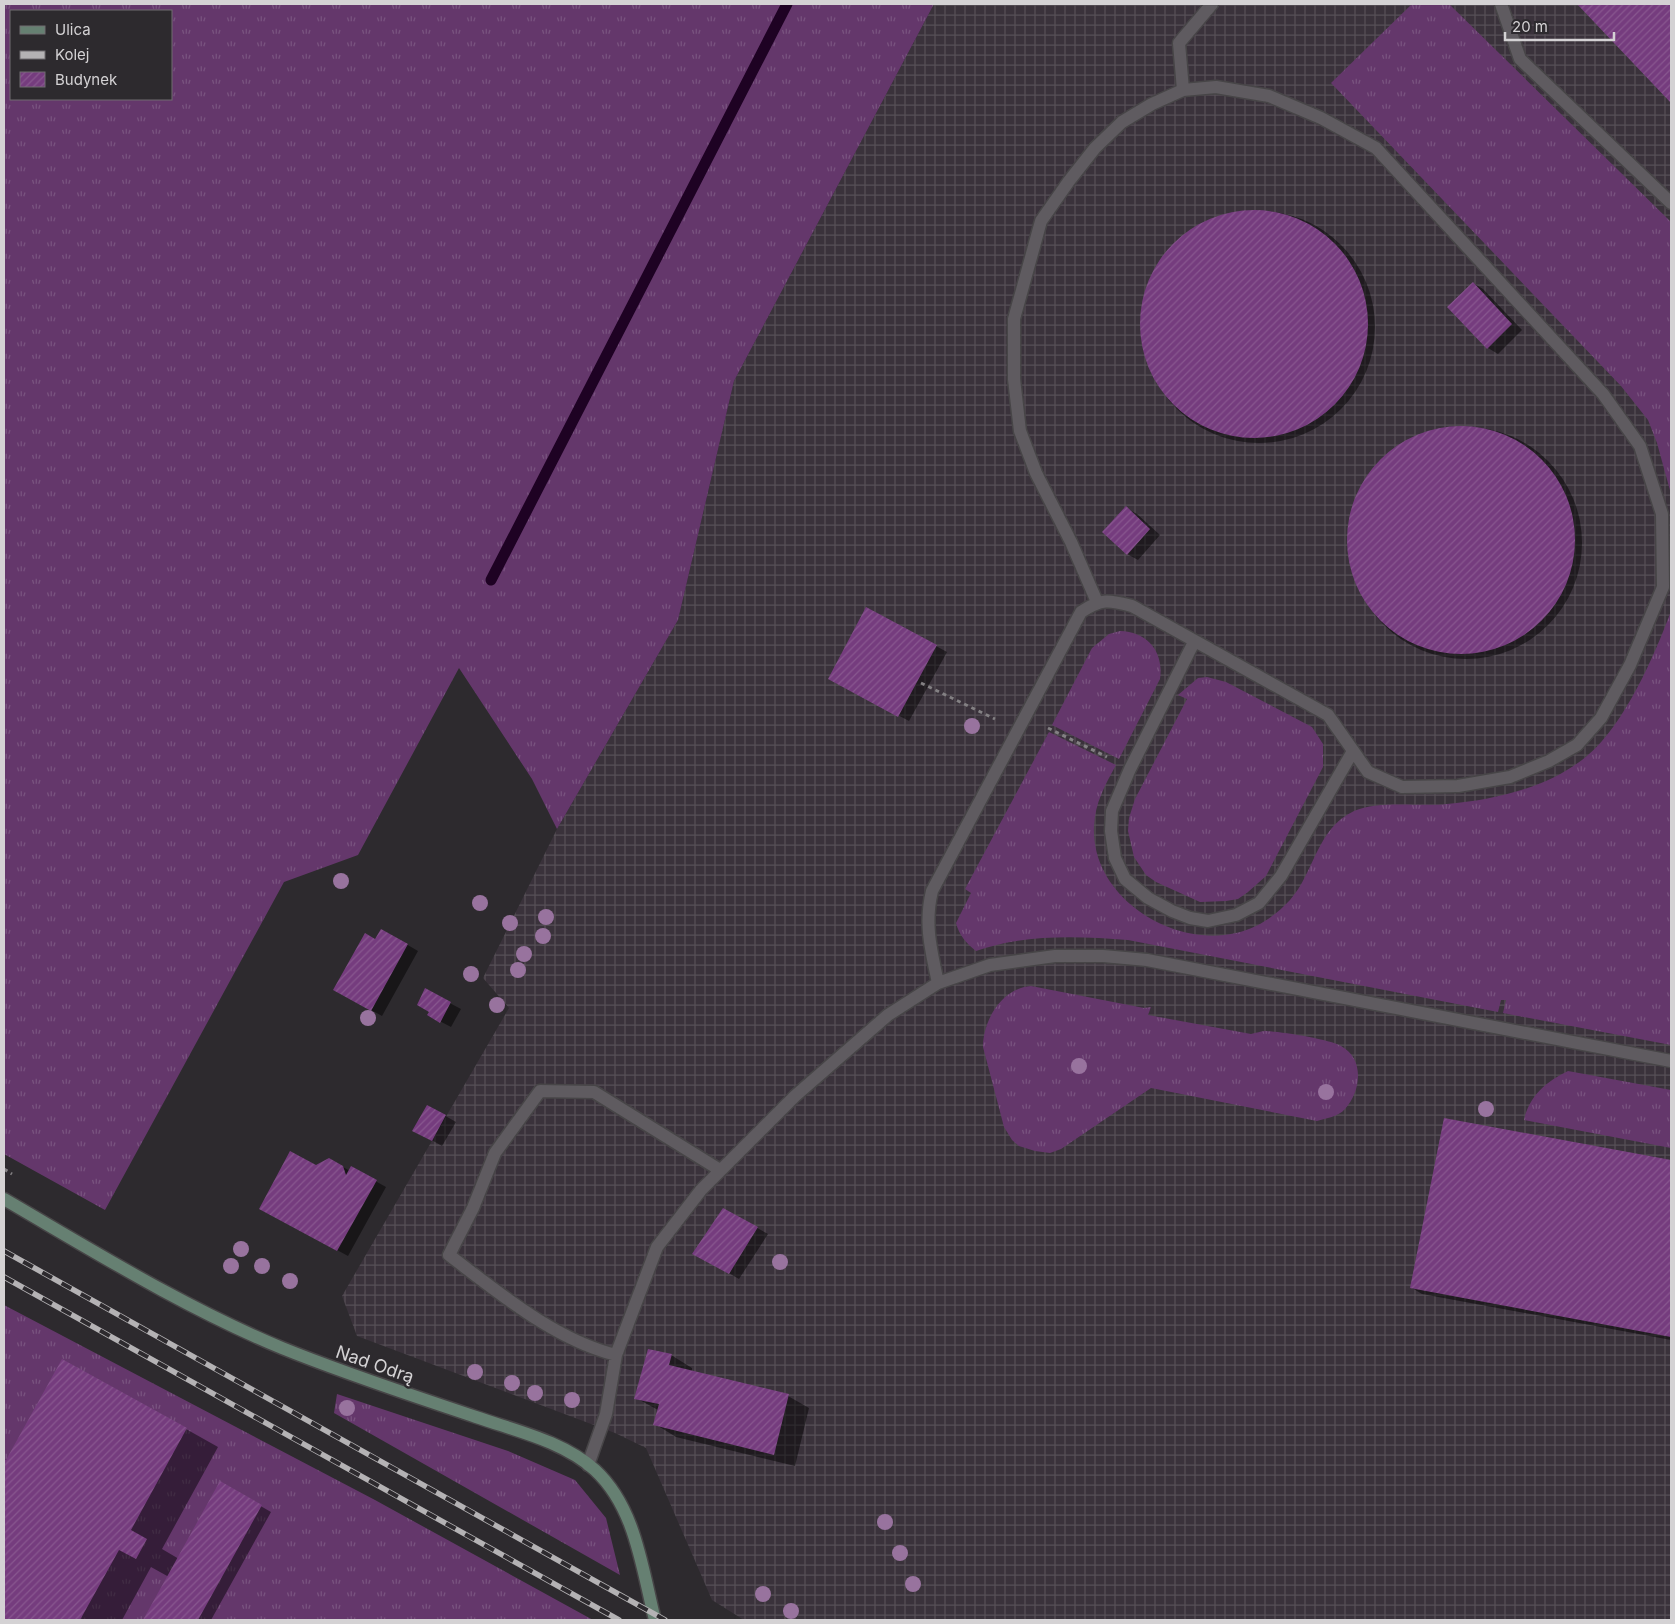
<svg xmlns="http://www.w3.org/2000/svg" width="1675" height="1624" font-family="Inter,sans-serif">
  <defs>
    <pattern id="industrial-grid" width="8" height="8" patternUnits="userSpaceOnUse" patternTransform="scale(1.25)"><rect width="8" height="8" fill="#3a323b"/><path d="M0 4h8M4 0v8" fill="none" stroke="#564f56"/></pattern>
    <pattern id="grass-tufts" width="24" height="20" patternUnits="userSpaceOnUse" patternTransform="scale(1.25)"><rect width="24" height="20" fill="#64376b"/><path d="M3 7l-1-3M5 7V3M7 7l1-3M15 17l-1-3M17 17v-4M19 17l1-3" fill="none" stroke="#79537f"/></pattern>
    <pattern id="building-hatch" width="6" height="6" patternUnits="userSpaceOnUse" patternTransform="scale(1.25)"><rect width="6" height="6" fill="#753c7e"/><path d="M-1 1l2-2M0 6l6-6M5 7l2-2" fill="none" stroke="#88578f"/></pattern>
  </defs>
  <rect width="100%" height="100%" fill="#2d2a2e"/>
  <path fill="url(#industrial-grid)" d="M934,4H1671V1620H744L712,1600L646,1448L615,1433L357,1336L342,1296L509,1008L483,978L557,829L678,620L734,381Z"/>
  <path fill="url(#grass-tufts)" fill-rule="evenodd" d="M4,4H934L734,381L678,620L557,829L532,779L459,668L358,855L284,882L105,1210L4,1154ZM171,11V99H11V11Z
    M1412,4H1449L1671,222V494L1657,443L1648,420L1621,386L1331,83Z
    M1671,611V1045L1503,1013L1506,1000H1501L1498,1012L1128,940C1078,936 1023,934 976,951C966,943 959,935 956,923L971,893L965,889L1049,732L1116,765C1105,785 1095,803 1094,826C1090,903 1189,959 1256,926C1268,920 1280,911 1290,900C1315,872 1316,829 1354,811C1379,800 1419,807 1447,804C1495,800 1551,787 1588,755C1624,725 1655,655 1671,611Z
    M1120,631C1148,632 1164,652 1160,679L1119,759L1052,725L1092,648L1109,634Z
    M1207,677L1226,682L1312,727L1323,744V767L1266,876L1248,892L1238,899L1226,901L1200,902L1156,882L1146,875L1134,857L1128,831L1129,818L1135,799L1187,699L1178,695L1198,678Z
    M1031,986L1144,1008L1151,1007L1148,1015L1251,1034C1256,1033 1261,1031 1266,1031C1281,1032 1329,1039 1341,1046C1365,1059 1361,1091 1345,1109C1338,1117 1326,1118 1317,1121L1151,1088L1061,1149L1050,1153L1035,1151L1019,1146L1012,1140L1004,1127L983,1047C983,1020 1002,988 1031,986Z
    M1568,1071L1671,1090V1148L1524,1120C1529,1096 1547,1081 1568,1071Z
    M4,1305L375,1500L593,1620H4Z
    M337,1394L508,1451L575,1480L606,1518L620,1575L334,1413Z"/>
  <path fill="#0007" d="M1578,4H1671V101Z
    M1143 327a116 116 0 1 1 232 0a116 116 0 1 1-232 0Z
    M1473,283L1483,289L1522,330L1498,354L1488,348Z
    M1350 543a116 116 0 1 1 232 0a116 116 0 1 1-232 0Z
    M1126,508L1137,514L1160,535L1138,560L1127,554Z
    M866,608L947,652L909,721L839,684Z
    M382,930L418,951L382,1016L335,990Z
    M425,990L461,1009L451,1027L428,1015L430,1012Z
    M428,1106L456,1122L442,1146L414,1130Z
    M1445,1119L1671,1162V1340L1422,1294L1412,1288Z
    M329,1159L350,1171L352,1168L386,1187L348,1256L271,1214L316,1166Z
    M723,1209L768,1234L739,1279L694,1253Z
    M671,1355L692,1368V1372L788,1396L809,1408L795,1466L676,1437L655,1424L658,1410L636,1398Z
    M186,1429L218,1447L162,1549L179,1559L221,1483L271,1512L211,1620H145L169,1577L151,1567L122,1620H4V1460Z"/>
  <g fill="none" stroke-linecap="round" stroke-linejoin="round">
    <path stroke="#1e0223" stroke-width="11" d="M491,580L787,4"/>
  </g>
  <path fill="url(#building-hatch)" d="M1577,4H1671V103Z
    M1140 324a114 114 0 1 1 228 0a114 114 0 1 1-228 0Z
    M1473,282L1512,324L1487,349L1447,307Z
    M1347 540a114 114 0 1 1 228 0a114 114 0 1 1-228 0Z
    M1126,506L1150,529L1127,555L1102,532Z
    M866,607L937,645L898,717L828,679Z
    M381,929L408,944L371,1011L333,990L365,933L375,939Z
    M425,988L451,1002L440,1023L427,1015L429,1012L417,1005Z
    M427,1105L446,1115L432,1141L412,1131Z
    M1444,1118L1671,1160V1337L1410,1288Z
    M290,1151L316,1165L329,1158L343,1166L346,1175L351,1166L377,1180L337,1251L259,1209Z
    M723,1208L758,1227L729,1274L692,1254Z
    M648,1349L672,1354L669,1365L789,1394L774,1455L653,1425L659,1404L634,1399Z
    M62,1359L187,1428L131,1530L147,1539L136,1559L119,1550L80,1620H4V1459L6,1460Z
    M220,1481L262,1505L198,1620H143Z"/>
  <g fill="none" stroke-linecap="round" stroke-linejoin="round">
    <g stroke="#474547" stroke-width="15">
      <path id="lane" d="M1501,4L1520,59L1671,203
        M1183,90L1179,43L1212,4
        M1194,642L1130,769L1112,811L1111,831L1115,858L1125,879L1148,898L1172,911L1190,918L1208,921L1236,915L1259,903L1281,876L1353,751
        M938,983C931,950 924,924 932,891L1081,612C1102,598 1109,600 1132,606L1328,715L1368,772L1402,787L1458,786L1510,777L1549,761L1577,745L1601,718L1630,665L1663,587L1662,514L1640,446L1603,394L1376,148L1321,118L1269,96L1216,87L1183,90L1152,104L1122,122L1095,148L1069,181L1041,221L1014,319V379L1020,431L1036,473L1071,542L1097,602
        M616,1355C555,1340 499,1293 449,1255L473,1208L495,1153L540,1091L594,1092L720,1170
        M588,1465L606,1414L616,1355L657,1247L701,1190L795,1096L888,1015L938,983L990,965L1055,956H1103L1147,960L1671,1061"/>
    </g>
    <g stroke="#474547" stroke-width="15">
      <path id="secondary" d="M4,1199C95,1252 185,1308 282,1348C346,1374 411,1395 476,1417C516,1431 563,1441 595,1470C636,1508 642,1569 655,1620"/>
    </g>
    <path stroke="#838083" stroke-width="3" stroke-dasharray="4 4" stroke-linecap="butt" d="M921,683L995,719
      M1048,728L1107,757
      M4,1169L12,1174"/>
    <use href="#lane" stroke="#5f5b60" stroke-width="12"/>
    <use href="#secondary" stroke="#668072" stroke-width="12"/>
    <g stroke="#b4b2b4" stroke-width="5.5">
      <path id="rail" d="M4,1251L665,1620
        M4,1277L619,1620"/>
    </g>
    <use href="#rail" stroke="#2d2a2e" stroke-width="4" stroke-dasharray="11" stroke-linecap="butt"/>
  </g>
  <g fill="#98739e">
    <circle cx="972" cy="726" r="8"/>
    <circle cx="341" cy="881" r="8"/>
    <circle cx="480" cy="903" r="8"/>
    <circle cx="546" cy="917" r="8"/>
    <circle cx="510" cy="923" r="8"/>
    <circle cx="543" cy="936" r="8"/>
    <circle cx="524" cy="954" r="8"/>
    <circle cx="518" cy="970" r="8"/>
    <circle cx="471" cy="974" r="8"/>
    <circle cx="497" cy="1005" r="8"/>
    <circle cx="368" cy="1018" r="8"/>
    <circle cx="1079" cy="1066" r="8"/>
    <circle cx="1326" cy="1092" r="8"/>
    <circle cx="1486" cy="1109" r="8"/>
    <circle cx="241" cy="1249" r="8"/>
    <circle cx="780" cy="1262" r="8"/>
    <circle cx="231" cy="1266" r="8"/>
    <circle cx="262" cy="1266" r="8"/>
    <circle cx="290" cy="1281" r="8"/>
    <circle cx="475" cy="1372" r="8"/>
    <circle cx="512" cy="1383" r="8"/>
    <circle cx="535" cy="1393" r="8"/>
    <circle cx="572" cy="1400" r="8"/>
    <circle cx="347" cy="1408" r="8"/>
    <circle cx="885" cy="1522" r="8"/>
    <circle cx="900" cy="1553" r="8"/>
    <circle cx="913" cy="1584" r="8"/>
    <circle cx="763" cy="1594" r="8"/>
    <circle cx="791" cy="1611" r="8"/>
  </g>
  <g text-anchor="middle" dominant-baseline="central" stroke-width="5" stroke-linejoin="round" paint-order="stroke">
    <g font-size="18" fill="#d4d2d4" stroke="#2d2a2e">
      <text transform="translate(375 1364) rotate(19)">Nad Odrą</text>
    </g>
  </g>
  <rect width="1675" height="1624" fill="none" stroke="#d4d2d4" stroke-width="10"/>
  <rect x="10" y="10" width="162" height="90" fill="#2d2a2e" stroke="#706d70"/>
  <rect x="20" y="26" width="25" height="8" fill="#668072" stroke="#706d70"/>
  <text x="55" y="35" font-size="15" fill="#d4d2d4">Ulica</text>
  <rect x="20" y="51" width="25" height="8" fill="#b4b2b4" stroke="#706d70"/>
  <text x="55" y="60" font-size="15" fill="#d4d2d4">Kolej</text>
  <rect x="20" y="72" width="25" height="15" fill="url(#building-hatch)" stroke="#706d70"/>
  <text x="55" y="85" font-size="15" fill="#d4d2d4">Budynek</text>
  <path d="M1505 32v8h109v-8" fill="none" stroke="#d4d2d4" stroke-width="2.5"/>
  <text x="1512" y="32" font-size="15" fill="#d4d2d4" stroke="#2d2a2e" stroke-width="4" paint-order="stroke">20 m</text>
</svg>
